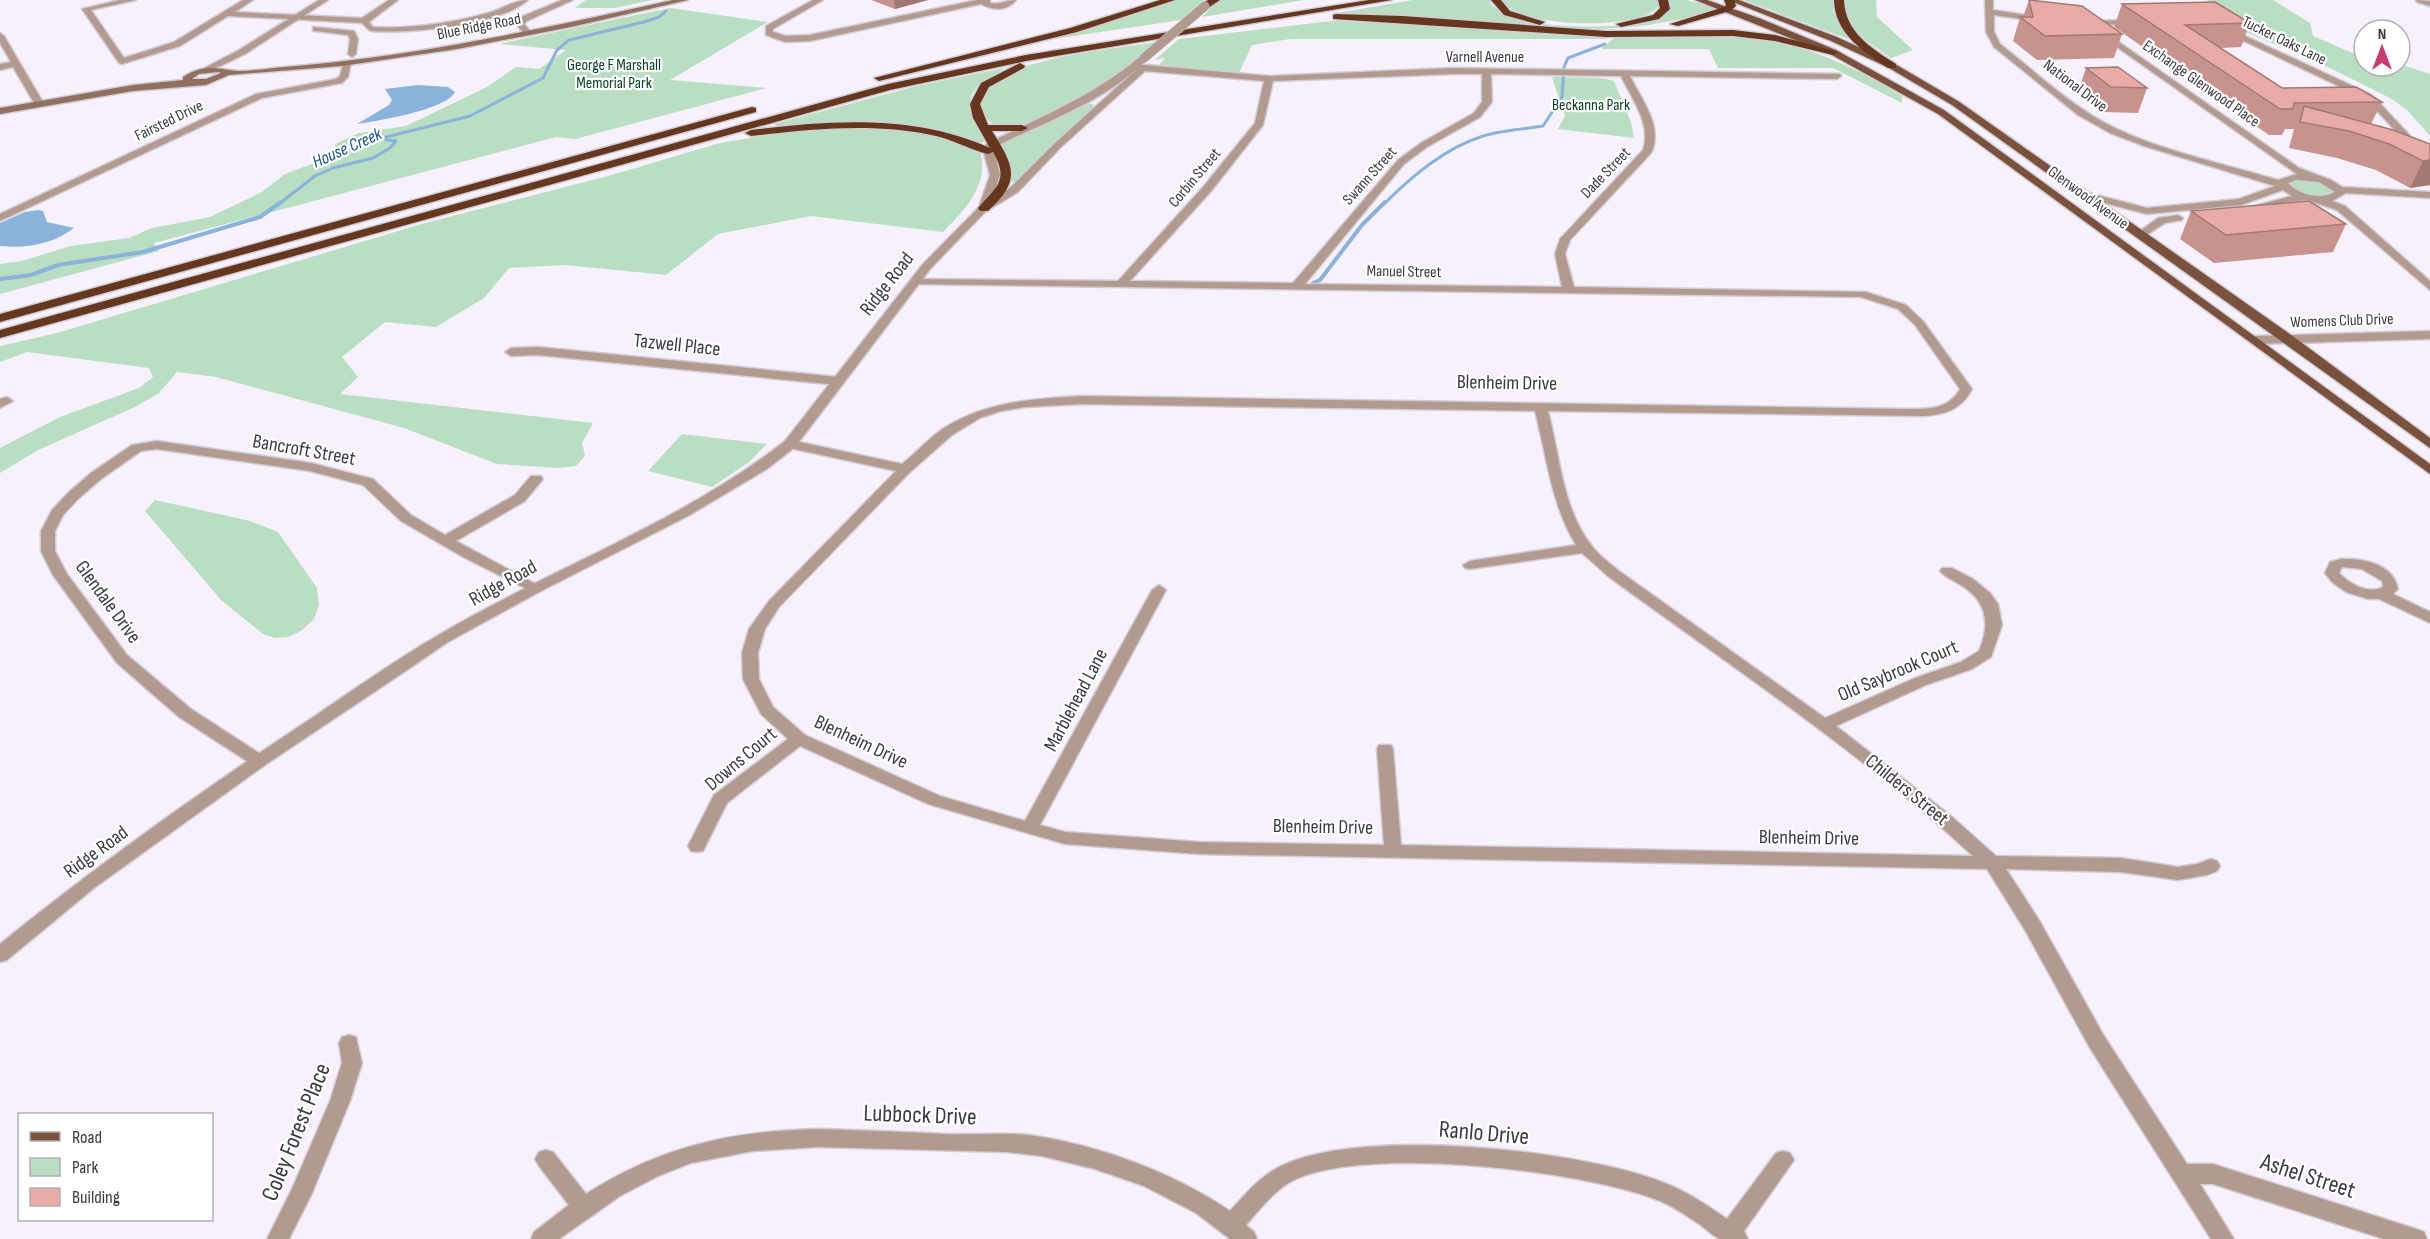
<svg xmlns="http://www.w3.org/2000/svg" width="2430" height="1239" font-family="'Sofia Sans Condensed',sans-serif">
  <rect width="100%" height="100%" fill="#f6f1fc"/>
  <path fill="#b9dec2" d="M586,0H653L615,8H575Z
    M1175,0H1204L1181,20L1040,41Z
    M1219,0H1304L1202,17Z
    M1413,0H1490L1491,5C1503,13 1515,19 1529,22C1554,27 1663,34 1671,5L1668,0H1686L1716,8C1617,45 1511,23 1409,16C1386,14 1359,18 1337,13Z
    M1501,0H1657L1660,3C1650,32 1517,29 1501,0Z
    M1744,0H1833V12L1849,39Z
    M1844,0H1876L1877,17L1913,50L1891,58C1867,40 1848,33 1844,0Z
    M2207,0H2273L2310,23L2313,36L2364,58V66H2400V64L2430,74V136L2408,111L2392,99L2328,67L2246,32Z
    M670,8L768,22L670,80L767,88L575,139L556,137L154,243L159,251L0,294V264L22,261L71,246L129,238L152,228L210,217L262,192L285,174L336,155L335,144L359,133L406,126L487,87L516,67L539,69L566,50L499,44Z
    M1332,21C1424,22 1516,35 1608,37L1606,39H1290L1252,45L1239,73L1159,65L1165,58L1155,60L1179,39Z
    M1731,34C1801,43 1842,60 1902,96V103L1833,68H1718L1709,49H1601L1618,35Z
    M1156,42C1145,51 1136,61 1126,70C1098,94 1055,113 1020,125C989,135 965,105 992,83C1027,56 1111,50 1156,42Z
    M1004,68C1003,70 996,74 990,77C957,96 971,117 988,141L978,143L899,126L779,127L774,124L917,86Z
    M1552,77L1602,78L1614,81L1631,122L1634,138L1558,129L1565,116Z
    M1085,103L1092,104L1095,107L1015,182L1009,181L998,142Z
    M835,128C881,130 940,127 980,152C990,184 964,211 943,232L811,216L718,234L666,275L565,265L509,268L484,298L436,327L385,322L342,357L358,377L340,394L593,423L582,443L585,456L576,466L559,468L497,464L404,428L216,377L177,372L159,393L135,407L38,450L0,473V448L60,417L139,388L153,377L149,368L27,352L0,362V346L57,333L425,223L608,176L720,143L794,131Z
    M2294,180L2316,181L2333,191C2321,202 2300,193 2288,185Z
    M682,434L767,444L749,462L712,487L648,471Z
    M155,500L250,521L278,532L317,588L319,605L314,619L301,631L288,637L275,638L263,634L222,601L145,511Z"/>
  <path fill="#8ab3dc" d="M418,85L448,87L455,92C446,110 377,121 357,124L389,105L392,100L385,89Z
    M38,210L43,211L47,222L74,228C53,244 26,249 0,246V223L25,212Z"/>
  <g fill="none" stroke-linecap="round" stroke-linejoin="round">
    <path stroke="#8ab3dc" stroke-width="3" d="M279,204L315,176L333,168L373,158L390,148L396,141L386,140V137L470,116L543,78L557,50L569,40L644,22L659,17L666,11
      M1384,204C1412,176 1445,148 1483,136C1502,130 1524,129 1543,126L1562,97L1564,67L1568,58L1605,44"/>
    <path stroke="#8ab3dc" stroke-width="4" d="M0,279L31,275L58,265L143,252L260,217L281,202
      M1313,283L1320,280L1362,225L1385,202"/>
    <g stroke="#d1ccd7" stroke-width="3">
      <path id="minor" d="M120,0H136L91,10L124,58L174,42L243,0H253L235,12L362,18L389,0H398L369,22L373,27C411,29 452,23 488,13C502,9 514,0 528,0C499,26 409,34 370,31L362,23L228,16L180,46L122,64L119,63L82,9Z
        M562,0H573L527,21L524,24L532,33L531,35H525L516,24L521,17Z
        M813,0H823L773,29V32L786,36L810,35L977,0H990V3C1001,5 1006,0 1016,0C1007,12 992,10 981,4L810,41L785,42L766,35V26Z
        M1985,0H1993V10L2045,18L2046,20L2042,22L1994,15V32L2000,44C2037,73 2073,108 2115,128C2162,151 2228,165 2278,180L2297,174L2100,35V31H2103L2299,168L2331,180L2342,187L2430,192V198L2346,193L2332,201L2345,206L2430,281V290L2337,210L2307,200L2287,202L2255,210L2250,207L2292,196L2283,190L2241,205L2147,214L2081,197L2080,195L2085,192L2147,208L2239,199L2275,186L2144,146L2110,133L2078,115L1994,47L1986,32ZM2296,180L2319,182L2335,192C2321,200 2299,195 2288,183Z
        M2416,0L2430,1V6L2417,2Z
        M2135,20L2139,22L2138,24L2087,25L2083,23L2087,21Z
        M313,27L354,31L358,39L356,54L352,57L348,54L350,39L348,35L316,31H313Z
        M2228,28L2372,95L2430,157V166L2427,165L2366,99L2225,32L2224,30Z
        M0,33L4,36L44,104L42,106H36L13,67L0,70V64L11,62L0,43Z
        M344,61L351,63L348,77L342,83L262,98L0,221V214L256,94L336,79L340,76Z
        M1134,64L1269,76L1453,68L1840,74L1841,76L1837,79L1630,76C1641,99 1664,127 1651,153L1570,240L1565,254L1574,287L1866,292L1906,305L1923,321L1972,389C1961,410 1944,415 1922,416L1548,411C1560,456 1562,509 1592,546C1599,556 1610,563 1619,571L1825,718L1915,678L1961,662L1979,651C1991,623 1987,600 1959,584C1953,580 1945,577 1940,571L1942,568H1952L1973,579L1990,593L1998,604L2002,625L1991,657L1972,669L1926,685L1836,726L1951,816L1996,856L2121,858L2178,867L2197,864L2211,859L2217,861L2220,866L2217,871L2207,875L2178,880L2121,872L2006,869L2039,920L2104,1036L2187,1164H2213L2416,1229L2424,1232L2427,1239H2384L2213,1184H2200L2234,1239H2211L2090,1048L2025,930L1987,869L1199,854L1065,844L928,804L800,746L727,803L703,851L697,852L691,851L688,846L714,795L788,739L761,714L743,679L742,653L749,629L769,601L896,471L785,447L783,444L785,441L790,440L902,464C916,453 929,438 944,428C987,401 1033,399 1082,396L1903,409C1925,409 1948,411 1960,389L1915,325L1898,309L1861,297L911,284L909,282L915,279L1118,281L1204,186L1255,123L1264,81L1145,71L1060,148L1018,192L988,210L979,208L1011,187L1054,144L1136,70L1130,67ZM1453,74H1482V102L1474,113L1421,143L1398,160L1293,283L1130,281L1212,190L1263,125L1273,81ZM1491,74L1621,76C1632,99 1652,125 1643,150L1560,239L1555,254L1562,287L1305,284L1404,164L1427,147L1480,117L1492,102ZM1082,404L1535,411C1547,457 1551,504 1576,545L1470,561L1463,565L1465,568L1470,569L1582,553L1609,577C1732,667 1861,752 1973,856L1401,845L1393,749L1391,745H1379L1377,749L1384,845L1199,842L1065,832L1040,825L1166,590L1159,585L1152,590L1025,821L940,796L805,735L773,707L759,679L758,653L765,629L779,607L910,472L952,435L980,418L1001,411L1026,407Z
        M2178,215L2183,218L2182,220L2165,223L2145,236L2136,234L2158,218Z
        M2430,331V339L2256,344L2250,340L2256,336Z
        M538,347L838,377L844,381L838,385L538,355L511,356L505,352L511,348Z
        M7,397L13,401L0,408V399Z
        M157,441L311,463L373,479L411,515L445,535L515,495L531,476H541L543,479L525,501L456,541L543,588L541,591H531L465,558L401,521L363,485L310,471L157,449L141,451L101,479L78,499L63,515L55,531V551L67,574L127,655L191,709L265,757L267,761L265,765H253L179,717L117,663L53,575L41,551V531L52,510L68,493L91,473L132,445Z
        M2341,559C2364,558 2393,564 2398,589L2393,594L2430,612V623L2379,599H2368L2346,592L2332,582L2325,573L2330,562ZM2342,567L2362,569L2382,581L2383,587C2368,595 2350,584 2339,573Z
        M349,1035L356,1037L362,1063L350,1101L312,1193L289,1239H267L292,1189L330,1101L342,1063L339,1043L342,1037Z
        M818,1129C861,1130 904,1132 946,1134C974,1135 1002,1132 1029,1135C1099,1145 1172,1172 1230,1211C1245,1195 1260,1176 1281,1166C1361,1126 1585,1150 1667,1184C1689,1193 1708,1206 1727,1219L1776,1153L1783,1151L1790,1153L1794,1160L1744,1231L1748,1239C1740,1239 1729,1239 1721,1239C1715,1238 1707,1230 1702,1226C1687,1216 1672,1205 1655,1199C1578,1170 1371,1146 1296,1179C1276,1188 1260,1209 1246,1225L1254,1232L1257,1239H1230L1196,1213L1144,1186L1095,1169L1042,1156L1007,1152L818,1147L753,1151L691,1163L658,1176L620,1196L559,1239H531L534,1232L569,1205L539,1166L535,1159L539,1152L546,1150L553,1152L586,1194C660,1147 730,1131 818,1129Z"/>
    </g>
    <g stroke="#d1ccd7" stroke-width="3">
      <path id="tertiary" d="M319,0H328L245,54L206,73L199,71L239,50Z
        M1141,56L1148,58C1111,99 1043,123 994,147L1000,175L989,208L931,268L795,447L767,469L688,516L541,591L448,642L401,674L265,765L94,888L7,960L0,962V944C100,863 204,789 312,718C353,690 394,661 437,636C551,568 681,523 785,441L923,264L979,207L990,175L984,153L986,144C1039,118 1095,95 1141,56Z"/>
    </g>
    <g stroke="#d1ccd7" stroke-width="3">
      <path id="secondary" d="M673,0H688L571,27L457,49L342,66L229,75L206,85L133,91L0,114V108L133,85L183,80V77C200,66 211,67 230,70C244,73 269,68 284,67C415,57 545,28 673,0ZM218,72L221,73L206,79H192L199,74Z"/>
    </g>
    <g stroke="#d1ccd7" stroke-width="3">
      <path id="primary" d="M1695,0H1707L1759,18L1836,50L1944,110L2430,464V474L1938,114L1830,54Z
        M1728,0H1739L1837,37L1895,64L1958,101L2294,337L2430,438V448L1952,105L1889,68L1831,41Z"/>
    </g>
    <g stroke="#d1ccd7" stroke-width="3">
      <path id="motorway" d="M1160,0H1175L1077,32L879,81L874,78L1070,28Z
        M1208,0H1220L1208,8H1202V4Z
        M1369,0H1392L1026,61L890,90L0,338V330L888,84L1026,55Z
        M1491,0H1501L1510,11L1545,22L1540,25L1504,15Z
        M1658,0H1668L1670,9L1659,19L1621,27L1616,24L1653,15L1660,8Z
        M1724,0H1734L1736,6L1730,11L1678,26L1670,24L1724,7L1726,5Z
        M1834,0H1844C1845,32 1871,48 1896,64V68H1888C1863,51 1835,34 1834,0Z
        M1336,14L1403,16L1606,31L1733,30L1775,35L1838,52L1833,55L1775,41L1733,36L1606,37L1333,19V15Z
        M1020,63L1025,66L1024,68L989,87L980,104L988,125H1022L1028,128L1022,131H992C1014,166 1022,180 988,211H980L978,208C995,188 1010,181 993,152L988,154C970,150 954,140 936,136C876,122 811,129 751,136L745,133L751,130C831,120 915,114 990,148L973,118L970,104L981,83Z
        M752,107L756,108V112L0,322V314Z"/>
    </g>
    <use href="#minor" fill="#b29b8e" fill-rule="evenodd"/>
    <use href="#tertiary" fill="#b29b8e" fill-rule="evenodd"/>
    <use href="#secondary" fill="#91705e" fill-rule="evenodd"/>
    <use href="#primary" fill="#79513c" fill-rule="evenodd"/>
    <use href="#motorway" fill="#64371e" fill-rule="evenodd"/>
    <g stroke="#d1ccd7" stroke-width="10" stroke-linecap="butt">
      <path id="tertiary-bridge" d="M1144,58L1205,6"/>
    </g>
    <use href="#tertiary-bridge" stroke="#b29b8e" stroke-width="9"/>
  </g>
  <path fill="#c8938f" d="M871,0H928L895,9Z
    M2029,0L2122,34L2114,58L2037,60L2013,41L2020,17H2023Z
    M2122,4L2250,23L2241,47L2220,48L2282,88L2382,102L2371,124L2430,144V185L2410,188L2376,170L2337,158L2289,148L2294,129H2285L2282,135H2269L2114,27Z
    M2086,68L2147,88L2138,113L2102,112L2078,92Z
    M2191,211L2346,224L2333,252L2214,263L2180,239Z"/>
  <path fill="#a37874" d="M894,0H928L895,9Z
    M2430,160V185L2410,188L2423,161Z"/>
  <path fill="#e9aba6" stroke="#a37874" stroke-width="1.5" d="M2029,0L2082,6L2122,34L2045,36L2020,17H2033Z
    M2215,2L2250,23L2185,25L2282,88L2356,87L2382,102L2294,103L2293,109H2280L2122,4Z
    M2118,67L2147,88L2111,87L2086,68Z
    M2304,106L2393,130L2430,144V160L2423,161L2389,144L2349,131L2300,122Z
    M2309,201L2346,224L2226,235L2191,211Z"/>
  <g text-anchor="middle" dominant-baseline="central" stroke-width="4.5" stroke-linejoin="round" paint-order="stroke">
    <g font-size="16" fill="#3d3843" stroke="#fff">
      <text transform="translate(479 27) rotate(-11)">Blue Ridge Road</text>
      <text transform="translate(2284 41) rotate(26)">Tucker Oaks Lane</text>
      <text x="1485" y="57">Varnell Avenue</text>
      <text transform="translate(2201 84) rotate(35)">Exchange Glenwood Place</text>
      <text transform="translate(2075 86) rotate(37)">National Drive</text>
      <text transform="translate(169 121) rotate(-26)">Fairsted Drive</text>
      <text transform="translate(1606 173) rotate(-46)">Dade Street</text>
      <text transform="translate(1370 176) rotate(-48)">Swann Street</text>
      <text transform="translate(1195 178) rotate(-50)">Corbin Street</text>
      <text transform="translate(2088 198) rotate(36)">Glenwood Avenue</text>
      <text transform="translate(1404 272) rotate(1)">Manuel Street</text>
      <text transform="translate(2342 321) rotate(-2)">Womens Club Drive</text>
    </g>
    <g font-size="16" fill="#054321" stroke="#fff">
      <text x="614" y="65">George F Marshall<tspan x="614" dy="18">Memorial Park</tspan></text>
      <text x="1591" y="105">Beckanna Park</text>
    </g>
    <g font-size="18" font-style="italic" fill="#175386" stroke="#fff">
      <text transform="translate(347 148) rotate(-24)">House Creek</text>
    </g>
    <g font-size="20" fill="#3d3843" stroke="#fff">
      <text transform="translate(887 284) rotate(-52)">Ridge Road</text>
      <text transform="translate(677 345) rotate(6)">Tazwell Place</text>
      <text transform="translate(1507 383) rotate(1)">Blenheim Drive</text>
      <text transform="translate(304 450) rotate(10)">Bancroft Street</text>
      <text transform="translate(503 583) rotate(-29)">Ridge Road</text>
      <text transform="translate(108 602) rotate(54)">Glendale Drive</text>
      <text transform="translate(1898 671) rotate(-23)">Old Saybrook Court</text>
      <text transform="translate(1076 700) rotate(-62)">Marblehead Lane</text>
      <text transform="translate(861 742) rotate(25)">Blenheim Drive</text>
      <text transform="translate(741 759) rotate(-40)">Downs Court</text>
      <text transform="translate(1907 790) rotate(39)">Childers Street</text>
      <text transform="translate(1323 827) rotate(1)">Blenheim Drive</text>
      <text transform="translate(1809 838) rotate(1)">Blenheim Drive</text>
      <text transform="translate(96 852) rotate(-36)">Ridge Road</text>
    </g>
    <g font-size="24" fill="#3d3843" stroke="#fff">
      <text transform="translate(920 1115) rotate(2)">Lubbock Drive</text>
      <text transform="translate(296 1132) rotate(-68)">Coley Forest Place</text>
      <text transform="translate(1484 1133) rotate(5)">Ranlo Drive</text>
      <text transform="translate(2308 1176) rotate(18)">Ashel Street</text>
    </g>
  </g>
  <rect x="18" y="1113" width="195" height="108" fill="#ffffff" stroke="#b1afb4" stroke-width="1.5"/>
  <rect x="30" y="1132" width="30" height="9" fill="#79513c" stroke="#b1afb4" stroke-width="1.5"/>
  <text x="72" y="1143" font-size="18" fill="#3d3843">Road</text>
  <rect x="30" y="1158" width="30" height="18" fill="#b9dec2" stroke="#b1afb4" stroke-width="1.5"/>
  <text x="72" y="1173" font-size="18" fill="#3d3843">Park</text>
  <rect x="30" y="1188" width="30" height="18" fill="#e9aba6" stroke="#b1afb4" stroke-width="1.5"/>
  <text x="72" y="1203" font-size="18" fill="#3d3843">Building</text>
  <g transform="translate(2382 48)"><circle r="28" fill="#ffffff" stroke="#b1afb4" stroke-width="1.5"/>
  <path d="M0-4.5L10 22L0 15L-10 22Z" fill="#c73c71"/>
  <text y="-9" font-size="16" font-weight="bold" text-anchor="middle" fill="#3d3843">N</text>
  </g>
</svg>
